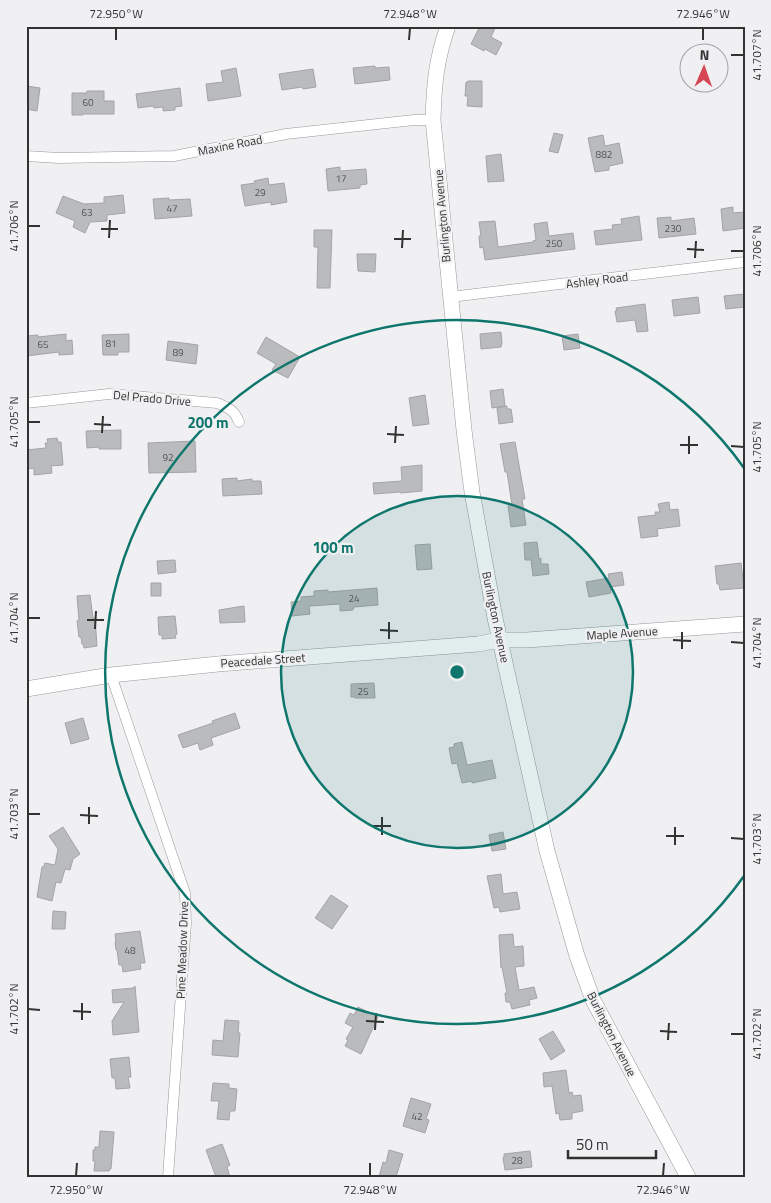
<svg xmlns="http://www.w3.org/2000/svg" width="771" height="1203" font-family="'Titillium Web',sans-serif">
  <rect width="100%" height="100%" fill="#f0f0f2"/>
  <path fill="#babbbd" stroke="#a3a4a5" d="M480,26H496L491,37L502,43L496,55L485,49L484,51L471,44Z
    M375,66V68L389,67L390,80L355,84L353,68Z
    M236,68L241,96L208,101L206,84L223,82L221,71Z
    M313,69L316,87L303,89L302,87L282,90L279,74Z
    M468,81H482V107L467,106L468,96H465L466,82H468Z
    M27,86L40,88L37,111L26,109Z
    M180,88L182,106L175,107V110L163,111V107L154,108L153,106L138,108L136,94Z
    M87,91H104V101H114V114H83V115H72V93H87Z
    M554,133L563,135L558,153L549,151Z
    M603,135L605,146L619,143L623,163L609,166V170L595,172L588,138Z
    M501,154L504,181L488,182L486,156Z
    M340,167V171L366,169L367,184L360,185V188L328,191L326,169Z
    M268,178L269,185L284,183L287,202L271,205V202L245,206L241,185L255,183L254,181Z
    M123,195L125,213L107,215V221L90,222L85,233L73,227L75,221L56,213L63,196L84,204L104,203V197Z
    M169,198V200L190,199L192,216L155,219L153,199Z
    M733,207V213L745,212V228L723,231L721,209Z
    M639,216L642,240L596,245L594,231L613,229L612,225L622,224L621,219Z
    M671,217V221L694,218L696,234L659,238L657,218Z
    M495,221L498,247L533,242V241L536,240L534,224L547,222L549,236L573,233L575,249L485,260L483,247L480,248L479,236H481L479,222Z
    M314,230H332L330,288H317L318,247H314Z
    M357,254H376L375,272L358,271Z
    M745,294V307L726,309L724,296Z
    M698,297L700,313L674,316L672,300Z
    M645,304L648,331L637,332L635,320L617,322L615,311H617L616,308Z
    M501,332L502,343L501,347L481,349L480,334Z
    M66,334V341L72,340L73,354L59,355V352L26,356V336L38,335V337Z
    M129,334V352H118V355H103L102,335Z
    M578,334L580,348L564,350L562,336Z
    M266,337L300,357L288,378L272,370L276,364L257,353Z
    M168,341L198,345L196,364L166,360Z
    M503,389L505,406L492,408L490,391Z
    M425,395L429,424L413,426L409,398Z
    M507,406V409H511L513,422L499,424L497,408Z
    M121,430V449H99V447L87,448L86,431Z
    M57,438L58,442H61L63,465L51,466L52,473L34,475V468L26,469V450L46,448L45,443H48L47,439Z
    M195,441L196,472L149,473L148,443Z
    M515,442L525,499H522L526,525L511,527L508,506L512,505L507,472H505L500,444Z
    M422,465V491L401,493L400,492L374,494L373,483L402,481L401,467Z
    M237,478V481L252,479V481H261L262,494L223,496L222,479Z
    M669,502L670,510L678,509L680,526L657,529L658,536L641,538L638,517L656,515L655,512H660L658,504Z
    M537,542L539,559L541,558V564H548L549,574L533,576L531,560H525L524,543Z
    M430,544L432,569L417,570L415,545Z
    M175,560L176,572L158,574L157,561Z
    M741,563L744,588L720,590L719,584H717L715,566Z
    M622,572L624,585L610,587L611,593L589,597L586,582L609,578L608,574Z
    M151,583H161V596H151Z
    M377,588L378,605L354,607L353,610L340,611V604L309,606L310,614L292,616L291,602L301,601V597L314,596V591L328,590V592Z
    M90,595L93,618H95L97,646L84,648L83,644H82L81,637H79L77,621L79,620L77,596Z
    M244,606L245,622L220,623L219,610Z
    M175,616L177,634L175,635L176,638L162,639V635H159L158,617Z
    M374,683L375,698H355V697H351V684Z
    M235,713L240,728L211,738L213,745L200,750L198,743L183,748L178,735L213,723L212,721Z
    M83,718L89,739L71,744L65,723Z
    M462,742L467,765L492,760L496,778L472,783V781L462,783L457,763L452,764L449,748L454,747V744Z
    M63,827L80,854L73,859L70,870L65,869L61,883L56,882L52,901L37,897L42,867L44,866L45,863L55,865L58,849L49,836Z
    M503,832L506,849L492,851L489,835Z
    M501,874L503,894L517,892L520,909L500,912L499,907L494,908L487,876Z
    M331,895L348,906L332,929L315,918Z
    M53,911L66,912L65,929H52Z
    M140,931L145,963H140L141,969L123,972L122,965H119L117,950H116L115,942H116L115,934Z
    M513,934L514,947L523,946L524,966L515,967L519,990L534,987L537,998L529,1000L530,1005L512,1009L510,1002H506L505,993H507L502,967L501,968L499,935Z
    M135,986L139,1032L113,1035L112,1021L124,1002L113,1003L112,990L133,988Z
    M358,1007L378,1017L361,1054L345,1046L348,1040L346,1039L353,1027L345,1023L350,1013L354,1015Z
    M225,1020L239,1021L238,1033H240L238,1057L212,1055L213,1040L223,1041Z
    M553,1031L565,1051L551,1060L539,1039Z
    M129,1057L131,1077H128L130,1088L116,1089L115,1078H112L110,1059Z
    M566,1070L569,1093L572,1092L573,1096L581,1095L583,1111L572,1113V1119L560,1120L559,1113L556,1114L552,1086L544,1087L543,1073Z
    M213,1083L229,1084V1088L237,1089L235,1111H230L229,1120L217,1119L219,1101H211Z
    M411,1098L431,1104L426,1119L429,1120L425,1133L403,1126Z
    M100,1131L114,1132L111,1169H110L109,1171H94L95,1161H93V1150H95V1147H99Z
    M222,1144L230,1165L227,1167L230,1177H216L206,1150Z
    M389,1150L403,1154L396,1177H379L383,1162L386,1163Z
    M530,1151L532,1167L505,1170L503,1158L504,1157V1154Z"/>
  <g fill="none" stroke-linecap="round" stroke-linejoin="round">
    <g stroke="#979899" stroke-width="11">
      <path id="minor" d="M26,156L59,158L174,156L286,134L414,120H433
        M450,297L745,262
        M26,403L109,394L217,403C229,408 234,410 239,422
        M111,675L185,893L186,923L168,1177"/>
    </g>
    <g stroke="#979899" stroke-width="16">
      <path id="secondary" d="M448,26C436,60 434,85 433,120L464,430L472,492L495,618L547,851L577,956L593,1000L688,1177
        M26,689L111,675L218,664L478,644L500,640H527L745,624"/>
    </g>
    <use href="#minor" stroke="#fff" stroke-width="10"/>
    <use href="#secondary" stroke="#fff" stroke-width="15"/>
  </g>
  <path fill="none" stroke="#313232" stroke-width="2" d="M116,40V28M409,40L410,28M703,40V28M731,55H744M28,226H40M101,229H118M109,238L110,220M394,239H411M402,248L403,230M687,249L704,250M731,251H744M695,258L696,241M28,422H40M94,424L111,425M102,433L103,416M387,434L404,435M395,443L396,426M680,445H698M731,446L744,447M689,454V436M28,618H40M87,620H104M95,629L96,611M380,630L398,631M389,639V622M673,640L691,641M731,642L744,643M682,649V632M28,814H40M80,815L98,816M89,824V807M373,826H391M382,835V817M666,836H684M731,838L744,839M675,845V827M28,1009L40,1010M73,1011L91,1012M82,1020V1003M366,1021L384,1022M375,1030L376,1013M660,1031L677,1032M731,1034H744M668,1040L669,1023M76,1176L77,1163M370,1176V1163M663,1176L664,1163"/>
  <circle cx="457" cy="672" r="176" fill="#0f766e" fill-opacity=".12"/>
  <g fill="none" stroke="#0f766e" stroke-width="2.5">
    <circle cx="457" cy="672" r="176"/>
    <path d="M744 876A352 352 0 1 1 744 468"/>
  </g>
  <g text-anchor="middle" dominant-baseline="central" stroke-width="4.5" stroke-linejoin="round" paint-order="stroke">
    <g font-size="10" fill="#535455">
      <text x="88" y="102">60</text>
      <text x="604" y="154">882</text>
      <text x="341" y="178">17</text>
      <text x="260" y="192">29</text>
      <text x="172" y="208">47</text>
      <text x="87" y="212">63</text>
      <text x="673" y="228">230</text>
      <text x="554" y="243">250</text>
      <text x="111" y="343">81</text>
      <text x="43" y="344">65</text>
      <text x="178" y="352">89</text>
      <text x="168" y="457">92</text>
      <text x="354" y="598">24</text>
      <text x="363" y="691">25</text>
      <text x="130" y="950">48</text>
      <text x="417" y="1116">42</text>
      <text x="517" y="1160">28</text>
    </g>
    <g font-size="12" fill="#313232" stroke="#f0f0f2">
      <text transform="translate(230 145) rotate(-11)">Maxine Road</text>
      <text transform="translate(442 216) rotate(-95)">Burlington Avenue</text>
      <text transform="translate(597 280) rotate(-7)">Ashley Road</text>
      <text transform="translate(152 398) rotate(5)">Del Prado Drive</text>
      <text transform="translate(496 617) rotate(78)">Burlington Avenue</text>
      <text transform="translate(622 633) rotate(-4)">Maple Avenue</text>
      <text transform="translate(263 660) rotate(-4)">Peacedale Street</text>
      <text transform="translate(182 950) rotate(-88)">Pine Meadow Drive</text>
      <text transform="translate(612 1034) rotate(63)">Burlington Avenue</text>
    </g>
  </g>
  <circle cx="457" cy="672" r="8" fill="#0f766e" stroke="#f0f0f2" stroke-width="2.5"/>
  <g font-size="15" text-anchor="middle" font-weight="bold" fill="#0f766e" stroke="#f0f0f2" stroke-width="4.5" stroke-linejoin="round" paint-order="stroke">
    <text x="208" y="428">200 m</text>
    <text x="333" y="553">100 m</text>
  </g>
  <rect width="771" height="1203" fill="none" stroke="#f0f0f2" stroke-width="55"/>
  <g transform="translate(704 68) rotate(2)"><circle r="24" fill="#f0f0f2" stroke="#a4a4a5"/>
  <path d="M0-4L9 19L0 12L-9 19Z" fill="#d64655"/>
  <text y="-8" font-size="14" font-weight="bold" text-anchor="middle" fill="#313232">N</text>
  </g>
  <path d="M568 1150v8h88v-8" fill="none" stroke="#313232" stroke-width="2.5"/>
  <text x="576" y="1150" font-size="15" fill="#313232" stroke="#f0f0f2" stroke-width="4" paint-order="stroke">50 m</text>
  <rect x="28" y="28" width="716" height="1148" fill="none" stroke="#313232" stroke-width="2"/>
  <g font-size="12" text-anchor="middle" fill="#313232">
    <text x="116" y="18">72.950°W</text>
    <text x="410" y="18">72.948°W</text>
    <text x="703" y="18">72.946°W</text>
    <text transform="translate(757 55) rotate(-90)" y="4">41.707°N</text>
    <text transform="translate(14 226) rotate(-90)" y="4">41.706°N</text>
    <text transform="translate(757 251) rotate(-90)" y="4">41.706°N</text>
    <text transform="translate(14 422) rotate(-90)" y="4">41.705°N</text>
    <text transform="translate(757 447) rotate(-90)" y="4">41.705°N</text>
    <text transform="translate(14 618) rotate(-90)" y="4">41.704°N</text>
    <text transform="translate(757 643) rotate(-90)" y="4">41.704°N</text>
    <text transform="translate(14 814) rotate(-90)" y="4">41.703°N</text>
    <text transform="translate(757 839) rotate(-90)" y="4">41.703°N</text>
    <text transform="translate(14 1009) rotate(-90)" y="4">41.702°N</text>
    <text transform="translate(757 1034) rotate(-90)" y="4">41.702°N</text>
    <text x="76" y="1194">72.950°W</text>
    <text x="370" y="1194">72.948°W</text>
    <text x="663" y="1194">72.946°W</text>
  </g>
</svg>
